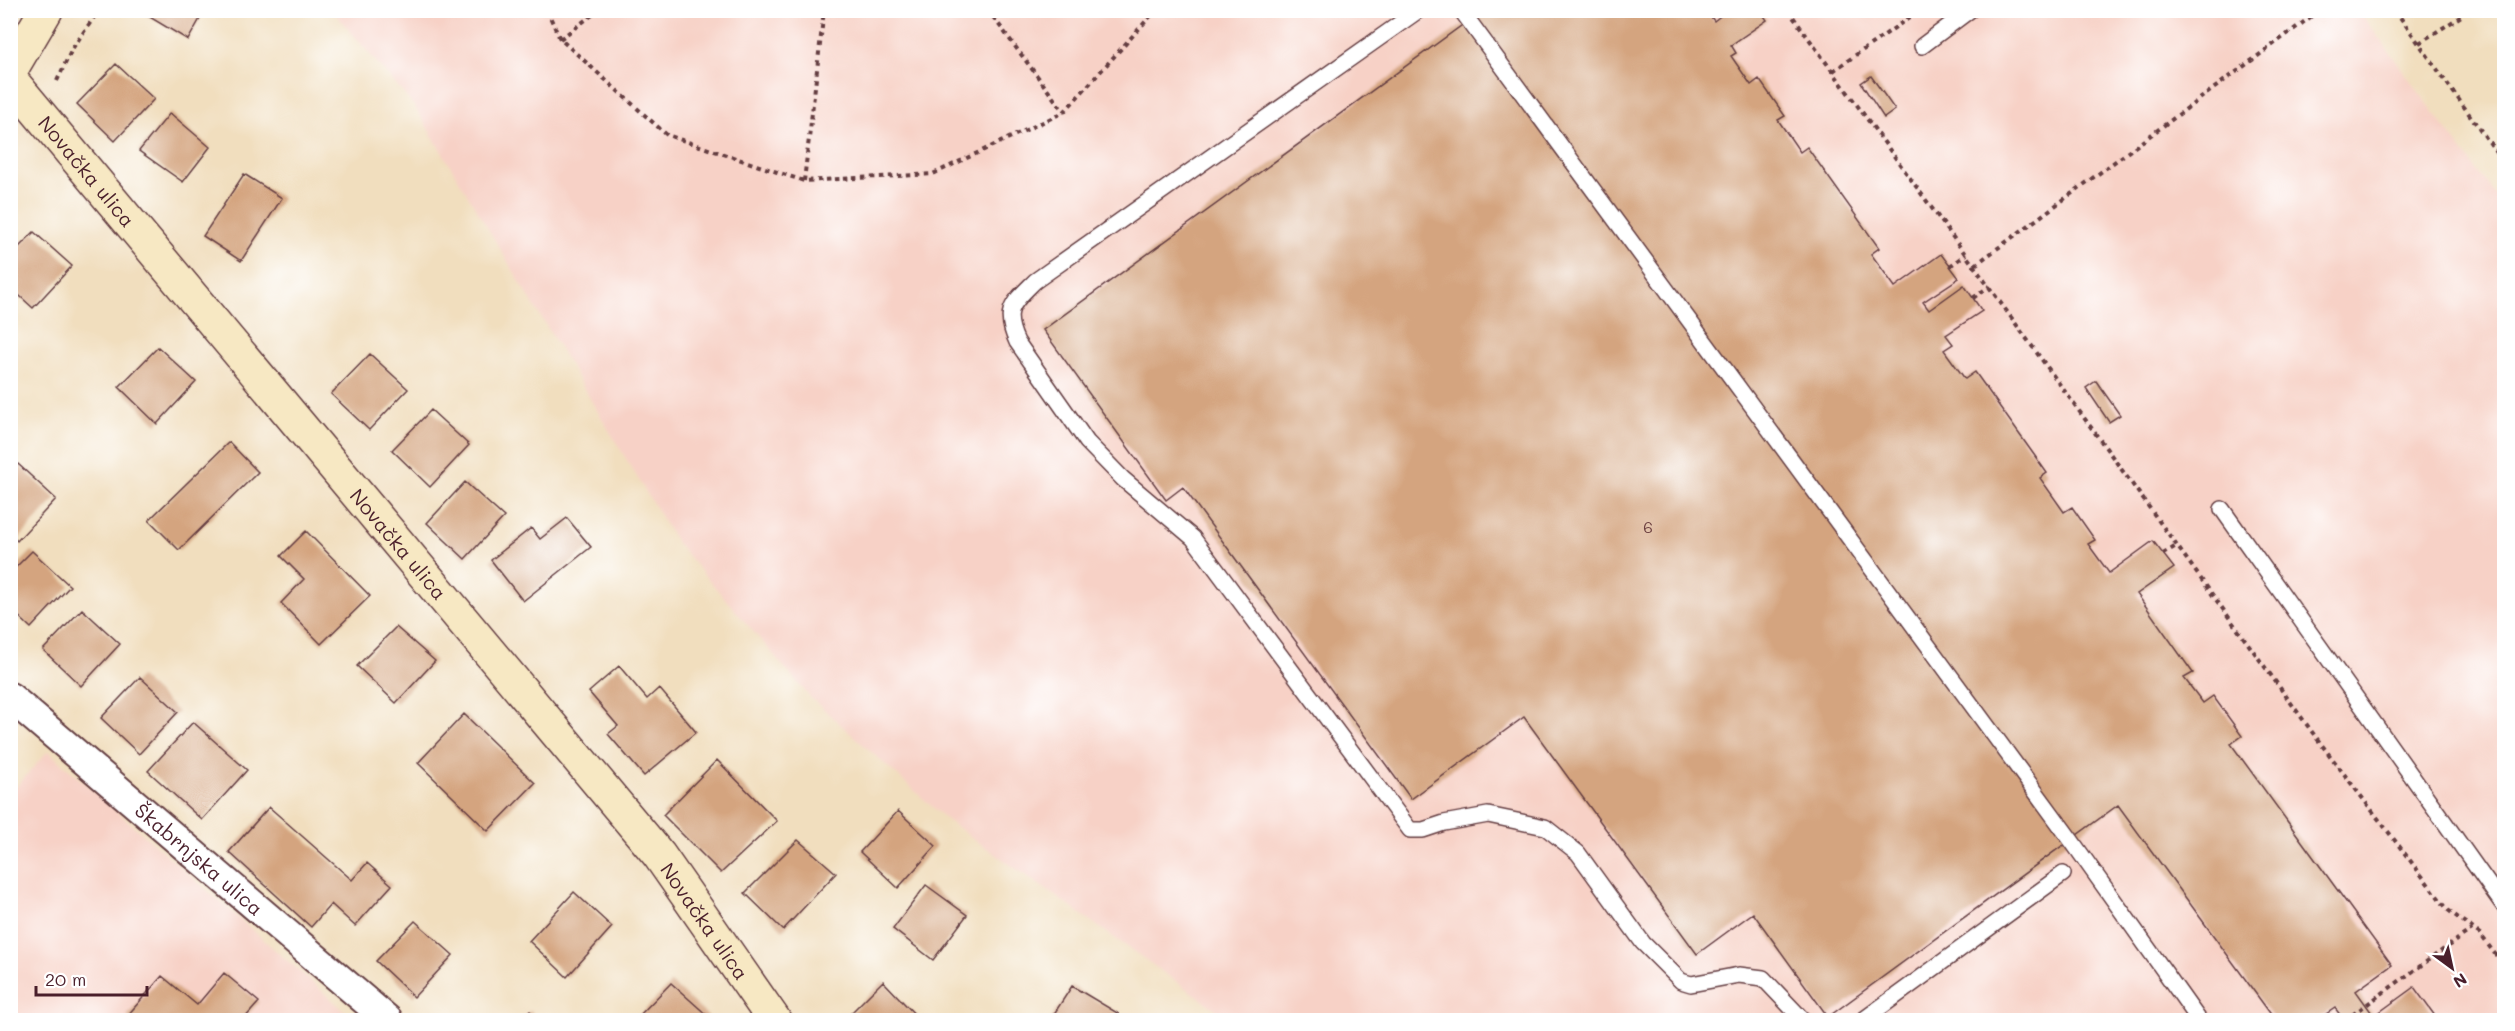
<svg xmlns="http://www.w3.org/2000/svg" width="2515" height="1031" font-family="Mali,sans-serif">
  <rect width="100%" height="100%" fill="#fff"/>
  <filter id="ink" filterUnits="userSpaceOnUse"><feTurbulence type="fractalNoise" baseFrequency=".0167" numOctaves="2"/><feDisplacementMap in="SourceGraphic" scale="12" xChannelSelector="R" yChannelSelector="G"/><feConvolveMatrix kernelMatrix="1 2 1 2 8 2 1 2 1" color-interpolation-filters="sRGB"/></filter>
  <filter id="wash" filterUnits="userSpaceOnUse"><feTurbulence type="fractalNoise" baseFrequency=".008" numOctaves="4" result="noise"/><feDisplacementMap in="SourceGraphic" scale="24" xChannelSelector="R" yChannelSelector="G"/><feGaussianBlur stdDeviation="1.35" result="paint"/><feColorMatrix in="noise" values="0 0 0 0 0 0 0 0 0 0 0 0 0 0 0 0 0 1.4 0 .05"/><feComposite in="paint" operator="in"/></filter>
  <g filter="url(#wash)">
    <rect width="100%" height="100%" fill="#f1debe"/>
    <path fill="#f7d1c6" d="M333,11H2359L2504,207V1020H1231L947,820L810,697L676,542L415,107Z
      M48,751L355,1020H11V793Z"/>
    <g id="blocks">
      <path fill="#d4a47f" d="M144,10H205L188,40L143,13Z
        M1483,10H1706L1714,21L1728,10H1760L1767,20L1731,45L1736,53L1731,56L1751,85L1759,79L1785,116L1778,120L1800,152L1807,147L1879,248L1871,254L1895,287L1941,254L1959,278L1923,302L1929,310L1964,285L1982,311L1946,335L1953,344L1944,350L1965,379L1975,372L2047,473L2040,478L2064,512L2072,507L2095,540L2088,544L2109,573L2153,541L2174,568L2137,594L2193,673L2184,678L2203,703L2213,696L2242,736L2231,744L2392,965L2356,991L2374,1016L2414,987L2438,1020H2344L2335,1008L2317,1020H2275L2118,805L1828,1017L1753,913L1697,954L1524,717L1411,799L1183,487L1166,500L1043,330Z
        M116,64L154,99L115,141L77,104Z
        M1871,76L1895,110L1884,118L1861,83Z
        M170,113L210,147L183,182L139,151Z
        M244,174L282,198L241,261L203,236Z
        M34,232L72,266L33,308L10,287V256Z
        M158,347L196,382L157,424L119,387Z
        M370,354L408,389L369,430L331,394Z
        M2096,381L2120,415L2109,422L2086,388Z
        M431,410L469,445L430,487L392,450Z
        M229,442L258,472L179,550L149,520Z
        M18,464L56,499L17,541L10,534V472Z
        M465,482L504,517L465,559L427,523Z
        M567,518L591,547L523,601L491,560L531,528L540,539Z
        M306,531L370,596L321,644L281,603L304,579L281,556Z
        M32,551L70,586L31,628L10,608V573Z
        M82,609L120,644L81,686L43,650Z
        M396,627L435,661L396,703L357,666Z
        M619,666L647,699L659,688L696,732L644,776L608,734L618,726L589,692Z
        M140,677L178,712L139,754L101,718Z
        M464,714L535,783L488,831L418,763Z
        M193,722L247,770L202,820L148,771Z
        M717,760L777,821L721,873L663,815Z
        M269,807L352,880L367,863L392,885L355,926L331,904L311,927L229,852Z
        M898,811L936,846L898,888L860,852Z
        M798,840L836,873L783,930L745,893Z
        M926,885L967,915L933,960L893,929Z
        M574,892L612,927L567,977L529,941Z
        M415,921L453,955L414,997L376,961Z
        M224,973L259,1002L243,1020H132L127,1016L162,976L197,1005Z
        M883,981L920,1020H844Z
        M671,983L709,1017L706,1020H635Z
        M1072,986L1119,1014L1116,1020H1050Z
        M530,1011L540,1020H521Z"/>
    </g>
  </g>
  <g filter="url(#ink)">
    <use href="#blocks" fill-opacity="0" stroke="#633c41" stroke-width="1.5"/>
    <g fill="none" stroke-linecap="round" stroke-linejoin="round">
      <g stroke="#633c41" stroke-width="18">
        <path id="lane" d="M1419,10L1035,281C1013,303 1002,310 1017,342L1087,442L1123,479L1193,538L1410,830H1423L1444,823L1488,815L1545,827L1578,853L1643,943L1681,981L1691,984L1739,975L1763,978L1803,1020
          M1461,10L2071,840L2199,1020
          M1922,46L1970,10
          M2222,509L2504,906
          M1863,1020L2063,874"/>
      </g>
      <g stroke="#633c41" stroke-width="32">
        <g id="street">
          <path id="s1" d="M10,697L388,1020"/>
        </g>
      </g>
      <g stroke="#633c41" stroke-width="36">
        <g id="secondary">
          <path d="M10,71L46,10"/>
          <path id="s2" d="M10,79L659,855L774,1020"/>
        </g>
      </g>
      <path stroke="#633c41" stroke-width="4" stroke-dasharray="4.5 4.5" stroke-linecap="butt" d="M547,10L560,39L667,135L804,181L933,174L1064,112L1156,10
        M988,10L1064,112
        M1788,10L2315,736L2448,910L2480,934L2504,966
        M2395,10L2504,163
        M560,39L599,10
        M2419,43L2463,15
        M1833,71L1920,10
        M57,81L72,49L99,10
        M804,181L824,10
        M1975,265L2320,10
        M1950,266L1966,254
        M1973,298L1990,286
        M2163,554L2178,545
        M2345,1020L2472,929"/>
      <use href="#lane" stroke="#fff" stroke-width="15"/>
      <use href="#street" stroke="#fff" stroke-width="28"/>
      <use href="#secondary" stroke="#f7e8c3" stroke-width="33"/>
    </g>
  </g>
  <g text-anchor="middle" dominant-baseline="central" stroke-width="4.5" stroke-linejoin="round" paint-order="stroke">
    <g font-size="16" fill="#6c4040">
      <text x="1648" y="526">6</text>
    </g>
    <g font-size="20" fill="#4a1f2b" stroke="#fff">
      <text stroke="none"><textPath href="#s2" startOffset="120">Novačka ulica</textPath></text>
      <text stroke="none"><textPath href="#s2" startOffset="606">Novačka ulica</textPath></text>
      <text stroke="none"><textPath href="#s1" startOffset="249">Škabrnjska ulica</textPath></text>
      <text stroke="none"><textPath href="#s2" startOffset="1092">Novačka ulica</textPath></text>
    </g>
  </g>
  <rect width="2515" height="1031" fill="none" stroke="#fff" stroke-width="36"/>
  <g transform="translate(2452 968) rotate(147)" stroke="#ffffff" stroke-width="4.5" paint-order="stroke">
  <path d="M0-4.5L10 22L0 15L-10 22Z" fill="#4a1f2b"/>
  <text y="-9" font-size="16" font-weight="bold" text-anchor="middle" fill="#4a1f2b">N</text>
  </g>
  <path d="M36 986v9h111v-9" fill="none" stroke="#4a1f2b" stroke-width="3"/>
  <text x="45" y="986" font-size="18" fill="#4a1f2b" stroke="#ffffff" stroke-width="4.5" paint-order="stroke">20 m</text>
</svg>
